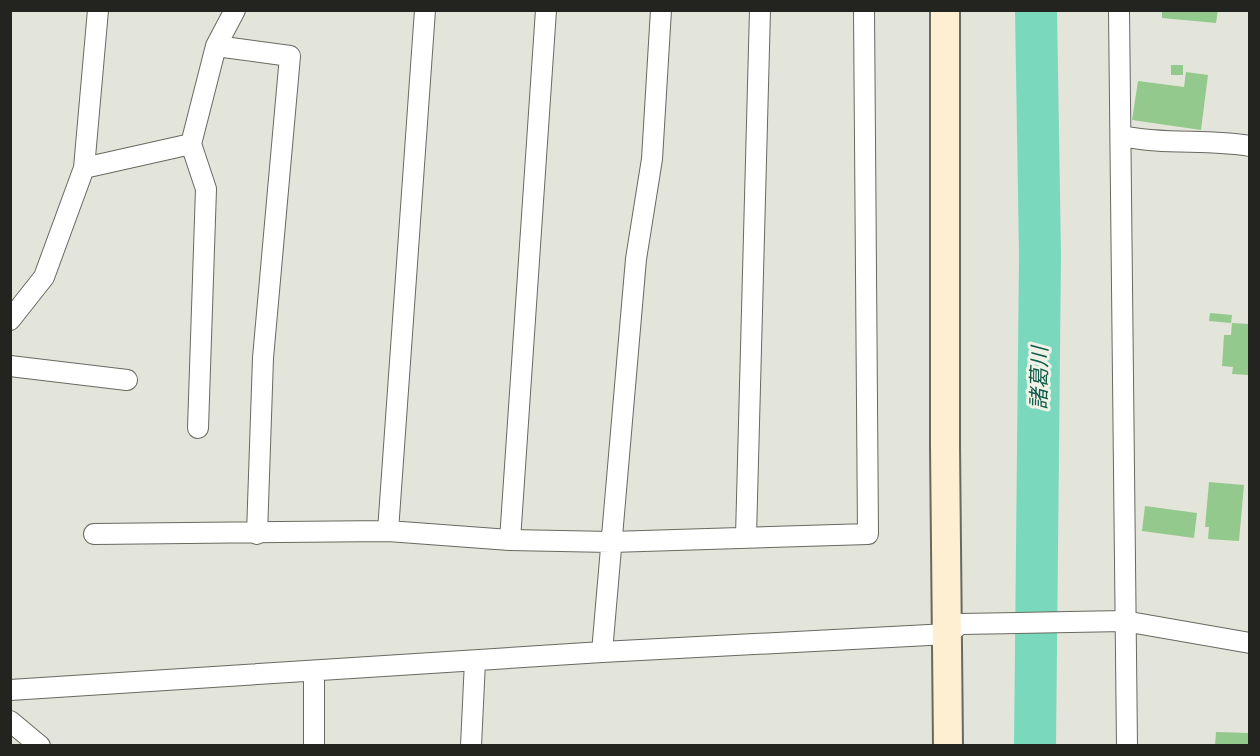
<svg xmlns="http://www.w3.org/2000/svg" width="1260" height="756" font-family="'PT Sans','Noto Sans JP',sans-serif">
  <rect width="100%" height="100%" fill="#e3e4da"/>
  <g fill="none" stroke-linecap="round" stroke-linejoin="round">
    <path stroke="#7ad9bc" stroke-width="42" d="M1035,746L1040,255L1036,10"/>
  </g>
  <path fill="#94c98e" d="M1162,10H1218L1216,23L1162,18Z
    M1171,65H1183V75H1171Z
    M1186,72L1208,75L1201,130L1132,120L1138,81L1184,87Z
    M1210,313L1232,315L1231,323L1209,321Z
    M1232,323L1250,324L1249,375L1232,374L1233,367L1222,366L1224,335H1231Z
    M1209,482L1244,485L1239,541L1208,539L1209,527H1205Z
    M1145,506L1197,513L1194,538L1142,531Z
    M1216,732L1250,733L1249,746H1215Z"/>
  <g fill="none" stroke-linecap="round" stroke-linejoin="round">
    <g stroke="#686961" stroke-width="22">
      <path id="street" d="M1119,10L1127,746
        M216,46L290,56L263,358L257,534
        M1121,136C1165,145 1206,139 1250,146
        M191,144L206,189L198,428
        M84,168L98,10
        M10,320L44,277L84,168L191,144L216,46L235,10
        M10,366L127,380
        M388,531L425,10
        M94,534L388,531L510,540L611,542L868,534L864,10
        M746,536L760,10
        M510,540L546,10
        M602,652L636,259L652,159L661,10
        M10,690L602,652L948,634L960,624L1124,621L1250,643
        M10,721L40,746
        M314,746V672
        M471,746L475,661"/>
    </g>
    <g stroke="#686961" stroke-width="32">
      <path id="secondary" d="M945,10V445L948,746"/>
    </g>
    <use href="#street" stroke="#fff" stroke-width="20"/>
    <use href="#secondary" stroke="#feefd3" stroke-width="28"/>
  </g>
  <g text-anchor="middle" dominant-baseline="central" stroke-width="6" stroke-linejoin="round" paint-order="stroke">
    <g font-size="21" font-style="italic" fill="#0e5d4a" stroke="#f0f1e7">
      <text transform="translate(1039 378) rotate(-89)">諸葛川</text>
    </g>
  </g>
  <rect width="1260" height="756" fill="none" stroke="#232320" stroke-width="24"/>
</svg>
